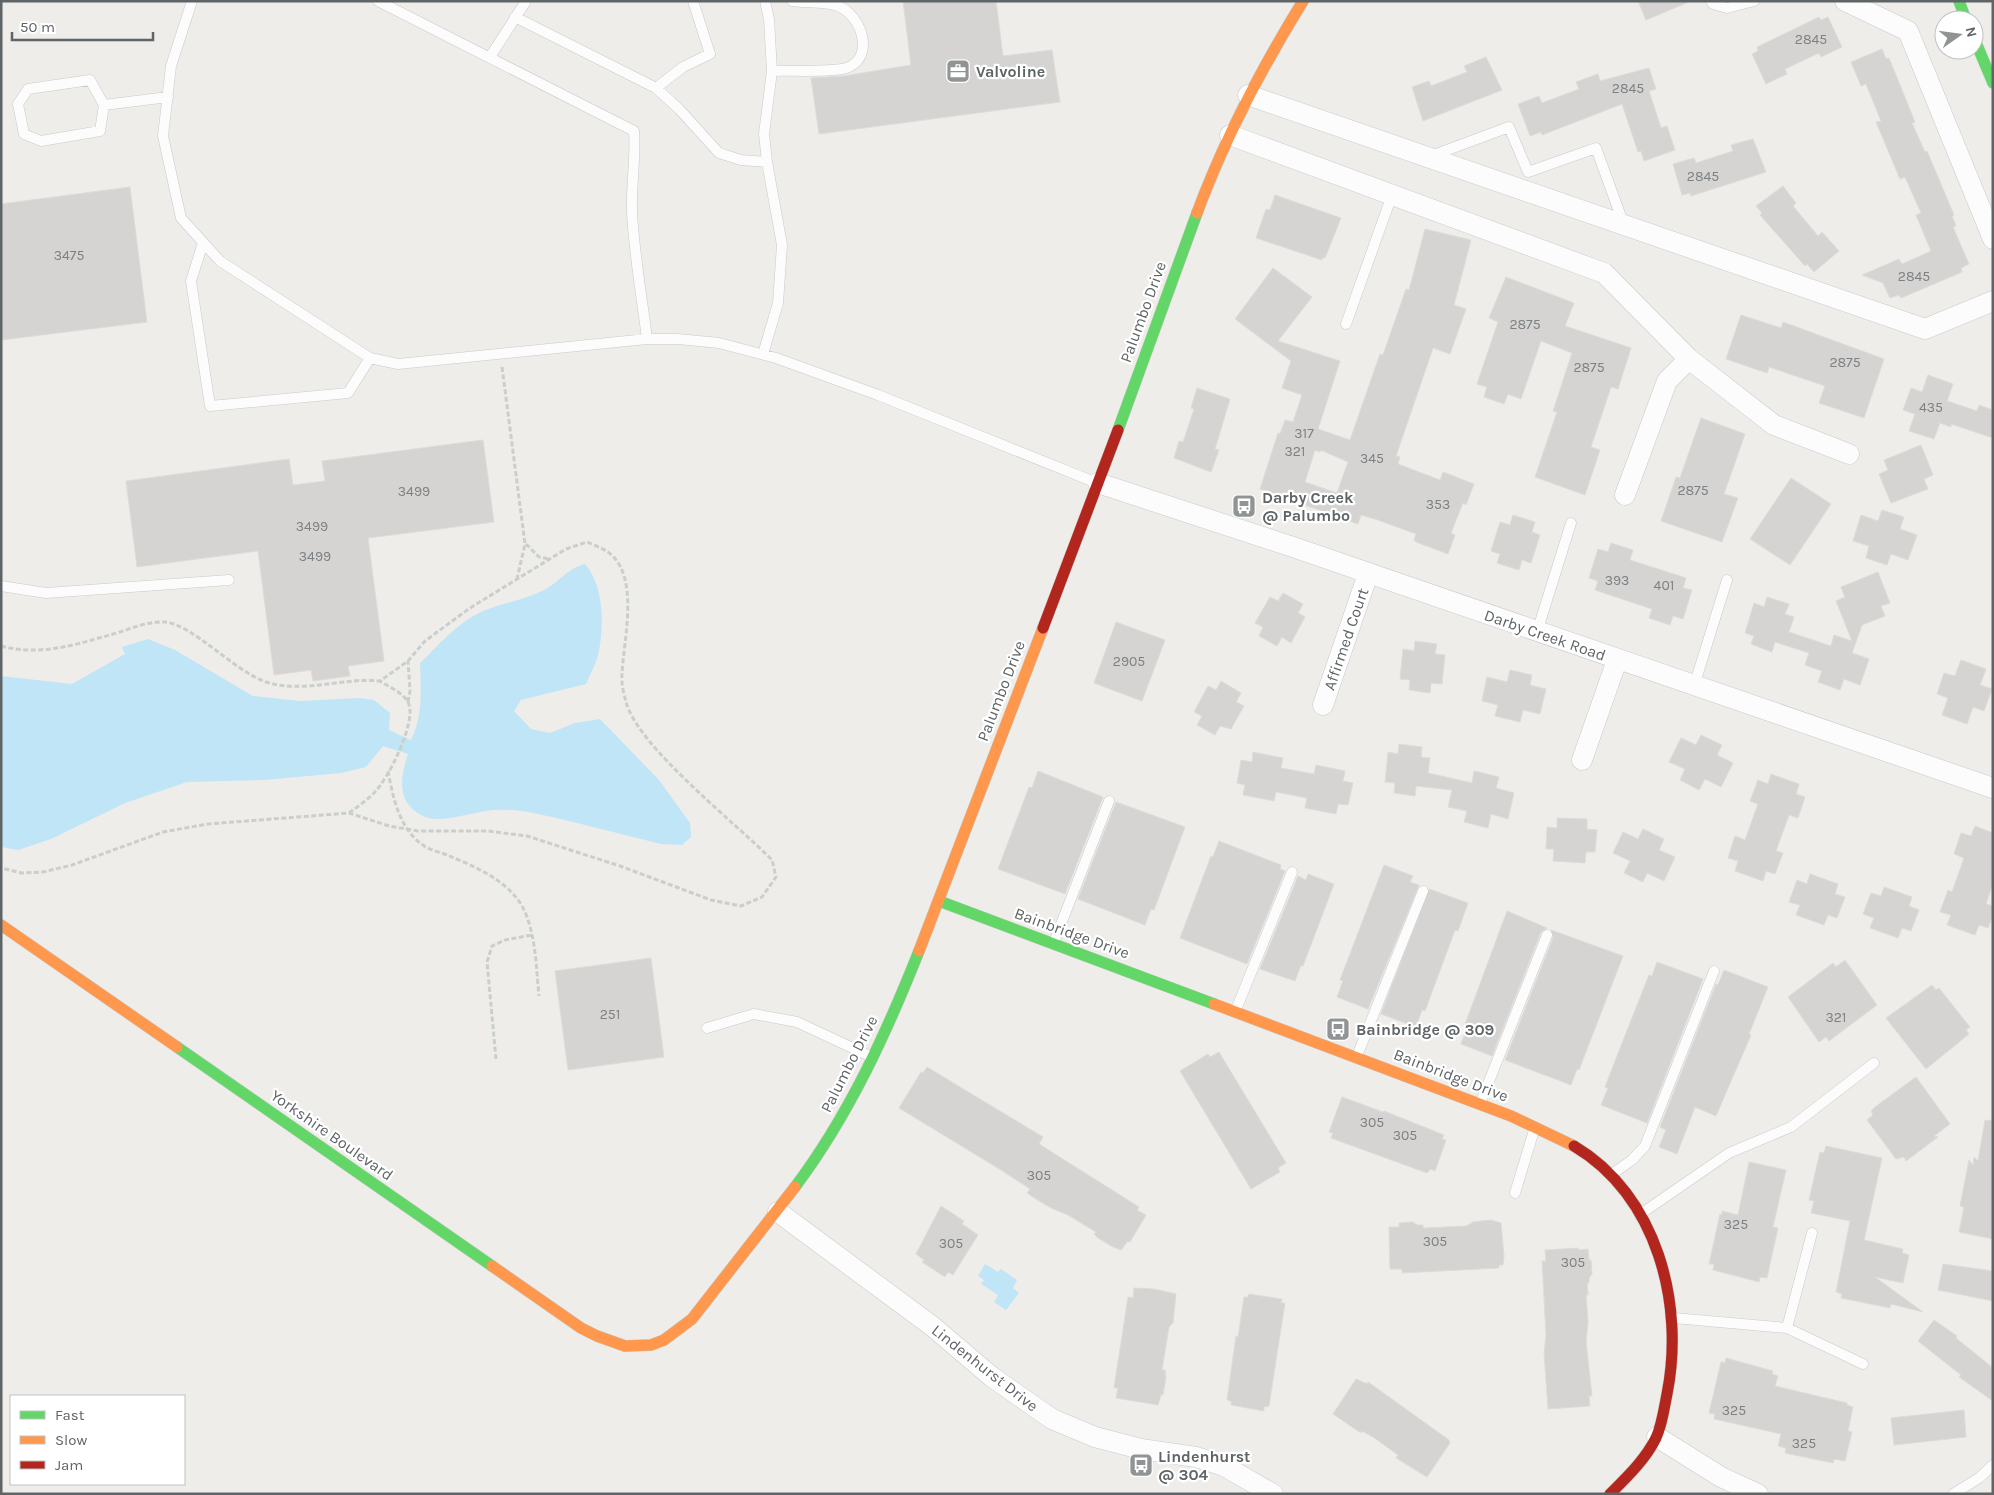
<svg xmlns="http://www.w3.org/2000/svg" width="1994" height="1495" font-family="Karla,sans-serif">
  <rect width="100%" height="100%" fill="#eeedea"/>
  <path fill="#c0e5f6" d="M585,564C604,586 604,624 599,651C597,662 590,674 586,684L521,700L514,711L531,729L550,733L575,723L600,719L659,780L690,823L691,837L682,845L661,844C629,836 597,828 565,820C542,815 518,808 494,810C474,811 440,825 423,816C396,802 400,779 408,754L383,746L366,767L341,773L264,780L187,782L125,803L51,839L18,850L1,847V676L72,684L125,654L122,647L148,639L175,650L253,696L300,701L359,698L374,700L390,713L389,730L411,740C423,716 421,689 420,663C438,646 456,624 479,613C499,603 523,601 544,590C560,582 566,569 585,564Z
    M985,1264L998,1272L1001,1269L1017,1280L1013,1288L1019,1293L1006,1310L994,1302L998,1295L981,1284L984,1280L978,1276Z"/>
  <path fill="#d5d4d3" stroke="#dedcd9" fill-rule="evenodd" d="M903,1H996L1003,56L1052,50L1060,102L819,134L811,78L844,76L911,65Z
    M1638,1H1691L1646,20Z
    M1819,17L1821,20L1828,17L1842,47L1821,57L1819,53L1785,69L1787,74L1766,84L1752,54L1758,51L1757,47Z
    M1882,49L1886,59L1889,58L1915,122L1912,123L1925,152L1927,151L1954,215L1952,216L1956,226L1953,227L1969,264L1961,268L1962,272L1901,298L1899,295L1890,298L1883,283L1862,275L1899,259L1902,264L1931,251L1916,215L1921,213L1905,177L1900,179L1876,122L1881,121L1866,84L1861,86L1851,62Z
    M1486,57L1502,90L1423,121L1412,87L1429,81L1431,86L1467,72L1464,66Z
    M1649,68L1656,89L1649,91L1661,128L1667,126L1675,150L1644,161L1641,151L1638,152L1622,104L1542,135L1541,132L1530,136L1518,104L1539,96L1542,103L1579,89L1576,82L1598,74L1600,81Z
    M1753,139L1766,172L1691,196L1690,193L1682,195L1673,164L1694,158L1696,163L1733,151L1731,145Z
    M1783,186L1796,203L1793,206L1818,236L1822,232L1839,251L1814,272L1807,264L1805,266L1760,215L1762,213L1756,206Z
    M130,187L147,322L1,340V204Z
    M1275,195L1341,218L1325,258L1323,257L1322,260L1256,238L1266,209L1270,210Z
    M1425,229L1471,240L1454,305L1466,309L1450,354L1433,348L1396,456L1400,457L1398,464L1440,480L1443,472L1474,484L1466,505L1463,503L1451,533L1455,535L1448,554L1416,542L1414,540L1416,534L1378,520L1361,515L1358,524L1260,489L1278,433L1280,434L1285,420L1293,422L1302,395L1282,388L1291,361L1235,319L1273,268L1312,297L1278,341L1340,361L1318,429L1350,440L1380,354L1383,355L1406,289L1409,290ZM1315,450L1320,452L1321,450L1348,462L1337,493L1305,482Z
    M1506,277L1574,303L1565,326L1631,348L1618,389L1611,387L1591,447L1600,450L1585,495L1535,477L1557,412L1553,411L1572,353L1541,341L1521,399L1508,394L1504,404L1484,397L1487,387L1477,384L1498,322L1489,318Z
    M1741,315L1781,328L1783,322L1884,359L1864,418L1819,403L1825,386L1769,367L1767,373L1726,359Z
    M1928,375L1953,384L1947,401L1977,411L1979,405L1993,410V438L1951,424V427L1940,423L1934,439L1909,431L1915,414L1903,410L1911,388L1922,392Z
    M1197,388L1230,399L1215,449L1219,450L1211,472L1174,458L1179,441L1183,442L1194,409L1191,408Z
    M1701,418L1745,434L1724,494L1738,498L1722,542L1661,521L1676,477L1680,478Z
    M483,440L494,522L368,538L384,661L348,666L350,676L313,681L311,670L274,675L258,551L137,567L126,481L289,459L293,485L325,481L322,461Z
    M1921,445L1933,475L1924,479L1928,489L1891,503L1879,474L1888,470L1884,460Z
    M1791,478L1831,504L1790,565L1750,539Z
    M1882,510L1904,517L1900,529L1917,535L1908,560L1891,554L1887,565L1866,558L1869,546L1853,541L1861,515L1878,521Z
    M1513,515L1535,522L1532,532L1540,535L1531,563L1522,560L1519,570L1497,563L1500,554L1491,551L1500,522L1510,525Z
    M1611,543L1633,550L1630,560L1686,578L1683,588L1692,590L1683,619L1673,616L1670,625L1649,618L1652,609L1595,590L1598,581L1589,578L1598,549L1608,552Z
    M1878,572L1890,603L1881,606L1885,616L1862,625L1852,653L1869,659L1860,685L1844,679L1840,690L1818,682L1822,671L1805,665L1809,653L1775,642L1772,652L1751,644L1754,636L1745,633L1754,603L1764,607L1767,597L1789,604L1785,614L1794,617L1789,632L1831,646L1834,635L1852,641L1836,601L1845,597L1841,587Z
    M1283,593L1303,604L1298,613L1305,617L1291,643L1282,637L1277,646L1259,636L1263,627L1255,623L1270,597L1278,601Z
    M1116,622L1165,640L1142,701L1094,683Z
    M1415,641L1437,644L1435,654L1445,655L1442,684L1431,683L1430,693L1409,690L1410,680L1400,679L1403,649L1414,651Z
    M1961,660L1986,669L1980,685L1992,689L1984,711L1973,707L1967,724L1942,715L1948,698L1937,694L1944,673L1955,676Z
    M1510,670L1532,675L1530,685L1546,689L1540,714L1523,710L1520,722L1495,716L1498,705L1482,701L1487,677L1507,682Z
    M1221,681L1241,693L1236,702L1244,706L1231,729L1220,726L1215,735L1197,725L1202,716L1194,712L1208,686L1216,690Z
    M1701,735L1722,745L1717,755L1733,763L1721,787L1705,779L1699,790L1680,780L1685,769L1669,762L1681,738L1696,745Z
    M1399,744L1422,747L1421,757L1430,758L1428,773L1472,783L1474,771L1499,777L1496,788L1514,793L1508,819L1491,814L1488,828L1464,822L1467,811L1448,807L1452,790L1416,786L1415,796L1394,793L1395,783L1385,782L1388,752L1398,754Z
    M1253,752L1283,758L1281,768L1314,774L1316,765L1345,771L1343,781L1353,783L1348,805L1338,804L1336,814L1305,808L1307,798L1276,792L1274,801L1243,795L1245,785L1237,783L1241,760L1252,762Z
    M1038,771L1103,797L1065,894L998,869L1029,787L1032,788Z
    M1771,774L1799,784L1796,794L1805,797L1798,818L1789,815L1776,851L1783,853L1775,874L1766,871L1763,881L1735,871L1738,861L1728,858L1735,836L1745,840L1758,804L1750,801L1758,780L1768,784Z
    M1116,802L1185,827L1154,910L1151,909L1145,925L1078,899Z
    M1557,818L1587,819V829L1597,830L1595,852H1586L1585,863L1553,861L1554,849H1546L1547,827L1557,828Z
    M1975,826L1993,833V883L1986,904L1993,906V915L1988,928L1979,925L1975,935L1947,925L1951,915L1940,912L1948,890L1952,892L1964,858L1954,854L1961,833L1971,836Z
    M1643,829L1664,839L1659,850L1675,857L1664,881L1647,873L1643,882L1624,873L1630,861L1613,853L1623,832L1638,839Z
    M1219,841L1281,865L1280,869L1285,871L1247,964L1180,938L1211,856L1213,857Z
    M1384,865L1413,876L1410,882L1419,885L1368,1009L1337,997L1343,981L1340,980Z
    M1308,874L1334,884L1303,966L1301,965L1295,981L1260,969L1298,876L1306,880Z
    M1810,874L1838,884L1835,894L1845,897L1837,918L1828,915L1824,925L1796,915L1800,905L1789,902L1797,880L1807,884Z
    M1884,887L1912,897L1909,906L1919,910L1911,931L1902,928L1898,938L1870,928L1874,918L1863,914L1871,893L1881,896Z
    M1429,889L1468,903L1458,931L1455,930L1425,1011L1422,1010L1416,1027L1381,1014Z
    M1507,911L1547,928L1541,932L1492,1056L1461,1044L1467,1028L1464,1027Z
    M1551,930L1623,956L1579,1070L1577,1069L1571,1085L1505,1060L1553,938Z
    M651,958L664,1057L568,1070L555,971Z
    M1845,960L1877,1005L1829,1041L1826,1037L1819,1042L1788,997L1833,963L1836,967Z
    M1657,962L1703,979L1647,1123L1601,1105L1608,1088L1605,1087L1624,1038L1649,975L1652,976Z
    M1724,970L1768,987L1749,1034L1751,1035L1716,1116L1695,1107L1677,1154L1659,1147L1666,1130L1660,1127L1716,984L1718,985Z
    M1932,985L1936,990L1939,988L1970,1027L1966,1030L1969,1034L1926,1069L1886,1018Z
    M1219,1052L1286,1163L1278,1168L1280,1172L1251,1189L1180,1071L1208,1054L1210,1057Z
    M927,1067L1043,1137L1039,1144L1139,1207L1137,1210L1146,1215L1130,1242L1128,1241L1121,1250L1113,1247L1098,1238L1094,1234L1096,1232L1068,1215L1051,1208L1036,1199L1027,1193L1030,1189L1001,1170L899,1108L921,1072L923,1073Z
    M1916,1077L1950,1124L1934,1136L1938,1137L1906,1161L1904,1157L1896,1159L1867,1120L1873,1115L1871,1111L1875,1107Z
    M1342,1097L1383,1112L1384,1111L1444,1135L1442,1139L1446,1140L1435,1171L1431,1169L1427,1173L1331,1138L1333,1133L1329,1132Z
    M1985,1120L1993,1121V1239L1959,1232L1964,1207L1960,1206L1969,1160L1973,1165L1974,1157L1978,1161Z
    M1826,1146L1882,1158L1864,1240L1903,1249L1902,1253L1909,1255L1903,1283L1875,1277L1923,1312L1891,1304L1890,1308L1841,1298L1842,1294L1836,1292L1850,1221L1811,1213L1814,1201L1809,1200L1820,1152L1824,1153Z
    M1749,1162L1786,1170L1773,1227L1778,1228L1767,1278L1760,1277L1759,1282L1713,1270L1714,1264H1709L1720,1214L1722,1215V1211L1738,1215Z
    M941,1206L964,1221L962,1224L978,1235L953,1275L948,1272L945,1277L922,1262L924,1260L916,1254Z
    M1491,1220L1501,1223L1504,1256L1503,1265H1499V1268L1402,1273V1269H1390L1389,1227H1399V1223L1413,1222L1417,1225H1423V1228L1467,1226L1473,1222Z
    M1578,1248V1250L1588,1249L1589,1260H1591L1592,1274L1589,1278V1283H1587L1588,1295H1586L1588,1322L1586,1341L1592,1396H1589L1590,1406L1548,1409L1544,1353L1546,1335L1542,1261H1546L1545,1250Z
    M1943,1264L1993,1271V1301L1938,1290Z
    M1134,1288L1154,1289L1176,1294L1173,1323L1169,1327L1162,1370H1165L1166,1377L1163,1395H1161L1158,1405L1116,1398L1118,1388H1114L1128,1297L1133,1298Z
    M1249,1294L1282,1299L1281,1303H1285L1269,1406L1264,1407V1411L1231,1405V1401L1227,1400L1236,1336L1238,1337L1244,1297H1248Z
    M1934,1320L1957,1336L1956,1338L1993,1368V1401L1959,1377L1961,1375L1918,1341Z
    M1726,1358L1773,1371L1772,1374L1778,1376L1775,1386L1847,1403V1405L1853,1407L1848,1431L1852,1432L1845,1461L1834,1459L1833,1463L1785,1453L1786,1448L1778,1446L1781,1434L1714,1419L1715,1414L1709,1413L1721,1362L1725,1363Z
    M1356,1379L1367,1384L1368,1382L1449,1440L1450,1443L1427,1477L1396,1458L1398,1455L1373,1437L1362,1431L1361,1433L1333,1414Z
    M1964,1410L1966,1437L1894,1445L1891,1418Z"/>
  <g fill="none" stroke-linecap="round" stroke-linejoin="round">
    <g stroke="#c9cac9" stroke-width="11">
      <path id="lane" d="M192,1L171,66L163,136L181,218L220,261L370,358L398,364L647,339H678L719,343L776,358L878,395L1097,483
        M378,1L634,131C636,158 631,184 632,212C634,254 642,297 647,339
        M1711,1L1713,4L1727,8L1754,1
        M515,17L656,88L679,109L719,153L741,160L767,162
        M490,57L526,1
        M772,71C789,70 837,73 849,67C875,55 861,15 838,6C826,1 806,3 792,1
        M656,88L683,67L710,54L693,1
        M104,105L90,80L28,89L18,104L24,134L41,141L100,131L104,105L168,97
        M1431,156L1509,127L1528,172L1596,148L1624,225
        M203,243L191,281L210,406L348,393L370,358
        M1346,324L1392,195
        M763,354L778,303L782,245L767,162L764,134L772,71L769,19L765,1
        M1,586L46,593L229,580
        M1537,632L1571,523
        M1694,686L1727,580
        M1054,942L1109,801
        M1235,1012L1292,872
        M707,1028L754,1014L797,1022L872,1057
        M1357,1056L1423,891
        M1480,1104L1547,935
        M1612,1174L1632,1160L1645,1146L1714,971
        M1515,1193L1535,1127
        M1642,1213L1729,1153L1791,1127L1874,1063
        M1674,1318L1787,1328L1812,1233
        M1787,1328L1863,1364
        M1953,1494L1979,1478L1993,1465"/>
    </g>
    <g stroke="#c9cac9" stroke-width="21">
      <path id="street" d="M1845,1L1908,31L1993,239
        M1248,95L1925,329L1993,301
        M1230,135L1604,273L1689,359L1774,425L1849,454
        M1098,483L1293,547L1993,788
        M1625,495L1667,381L1689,359
        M1323,705L1368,574
        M1582,760L1617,660
        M778,1212L932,1326L992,1377L1052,1419L1095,1437L1141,1449L1196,1457L1224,1466L1273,1494
        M1657,1437L1721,1477L1758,1494"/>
    </g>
    <g stroke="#c8cac9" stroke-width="12">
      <path id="fast" d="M1959,1L1966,20
        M1974,38L1993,83
        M1118,430L1197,213
        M939,901L1214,1004
        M177,1047L492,1266
        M795,1187C849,1115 886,1034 919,951"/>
    </g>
    <g stroke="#c8cac9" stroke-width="12">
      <path id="slow" d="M1197,213C1225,138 1261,69 1303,1
        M1,925L177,1047
        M919,951L1043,628
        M1214,1004L1511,1116L1574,1146
        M492,1266L581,1328L597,1336L625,1346L651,1345L664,1340L692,1319L795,1187"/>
    </g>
    <g stroke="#c8cac9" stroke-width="12">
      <path id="jam" d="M1043,628L1118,430
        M1574,1146C1657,1195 1685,1304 1667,1394C1664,1409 1662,1425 1656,1438C1645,1460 1627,1477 1610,1494"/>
    </g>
    <path stroke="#cacfcc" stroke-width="3" stroke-dasharray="5 2.5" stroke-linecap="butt" d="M502,367L525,544L517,579
      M526,544L539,557L549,559
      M1,646C43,657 81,643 120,632C135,627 150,621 165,622C192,624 234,671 266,682C303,694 343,677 380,681L408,661L425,641L470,608L566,549L587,542C594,545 602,548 608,552C641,576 623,641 622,675C621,684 624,694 626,702C638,747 737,824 772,860L776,877L762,897L741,906L711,900L620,866L527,836L488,831H418L389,826L349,813L208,824L163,832L72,865L43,872L22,873L1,868
      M408,702L410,691L408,661
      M388,771C393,797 399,829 423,845C429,850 440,852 447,855C474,866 507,880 522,906C536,932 536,967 539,996
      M349,813C357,807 366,801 373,794C388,780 418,720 408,702C402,692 389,687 380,681
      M496,1059L487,962L492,946L505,940L532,935"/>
    <use href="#lane" stroke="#fcfcfc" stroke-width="10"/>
    <use href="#street" stroke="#fcfcfc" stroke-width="20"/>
    <use href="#fast" stroke="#63d668" stroke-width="11"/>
    <use href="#slow" stroke="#ff974d" stroke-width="11"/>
    <use href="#jam" stroke="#b3261e" stroke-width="11"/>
  </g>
  <defs>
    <g id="office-square" transform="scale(1.25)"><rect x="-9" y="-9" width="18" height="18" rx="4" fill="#919495" stroke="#fff"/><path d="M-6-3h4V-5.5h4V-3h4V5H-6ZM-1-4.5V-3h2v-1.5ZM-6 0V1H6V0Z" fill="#fff"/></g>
    <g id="bus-square" transform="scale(1.25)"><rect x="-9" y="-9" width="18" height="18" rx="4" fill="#919495" stroke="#fff"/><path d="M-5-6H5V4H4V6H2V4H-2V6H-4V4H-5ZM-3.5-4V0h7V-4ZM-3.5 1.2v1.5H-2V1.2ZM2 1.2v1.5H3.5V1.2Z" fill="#fff"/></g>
  </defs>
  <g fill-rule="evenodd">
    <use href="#office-square" x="958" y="71"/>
    <use href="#bus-square" x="1244" y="506"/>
    <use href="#bus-square" x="1338" y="1029"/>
    <use href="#bus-square" x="1141" y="1465"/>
  </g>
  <g text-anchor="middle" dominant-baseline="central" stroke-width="4.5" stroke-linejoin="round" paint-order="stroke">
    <g font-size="14" fill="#7e8183">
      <text x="1811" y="39">2845</text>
      <text x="1628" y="88">2845</text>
      <text x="1703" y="176">2845</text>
      <text x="69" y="255">3475</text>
      <text x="1914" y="276">2845</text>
      <text x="1525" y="324">2875</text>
      <text x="1845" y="362">2875</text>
      <text x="1589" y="367">2875</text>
      <text x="1931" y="407">435</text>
      <text x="1304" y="433">317</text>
      <text x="1295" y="451">321</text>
      <text x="1372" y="458">345</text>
      <text x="1693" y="490">2875</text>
      <text x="414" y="491">3499</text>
      <text x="1438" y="504">353</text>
      <text x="312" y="526">3499</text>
      <text x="315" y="556">3499</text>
      <text x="1617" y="580">393</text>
      <text x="1664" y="585">401</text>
      <text x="1129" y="661">2905</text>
      <text x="610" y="1014">251</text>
      <text x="1836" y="1017">321</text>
      <text x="1372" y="1122">305</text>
      <text x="1405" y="1135">305</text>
      <text x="1039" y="1175">305</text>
      <text x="1736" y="1224">325</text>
      <text x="1435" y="1241">305</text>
      <text x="951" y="1243">305</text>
      <text x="1573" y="1262">305</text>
      <text x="1734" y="1410">325</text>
      <text x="1804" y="1443">325</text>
    </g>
    <g font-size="16" font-weight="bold" fill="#5f6467" stroke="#fff" text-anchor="start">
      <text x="976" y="71">Valvoline</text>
      <text x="1262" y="497">Darby Creek<tspan x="1262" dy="18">@ Palumbo</tspan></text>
      <text x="1356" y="1029">Bainbridge @ 309</text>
      <text x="1158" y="1456">Lindenhurst<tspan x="1158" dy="18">@ 304</tspan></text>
    </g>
    <g font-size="16" fill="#5f6467" stroke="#fff">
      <text transform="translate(1143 312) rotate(-70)">Palumbo Drive</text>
      <text transform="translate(1545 635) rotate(19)">Darby Creek Road</text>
      <text transform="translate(1346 639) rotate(-71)">Affirmed Court</text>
      <text transform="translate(1001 691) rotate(-69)">Palumbo Drive</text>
      <text transform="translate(1072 933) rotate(20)">Bainbridge Drive</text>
      <text transform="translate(849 1064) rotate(-63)">Palumbo Drive</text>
      <text transform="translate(1451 1075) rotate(21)">Bainbridge Drive</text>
      <text transform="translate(332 1135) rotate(35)">Yorkshire Boulevard</text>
      <text transform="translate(985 1368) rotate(38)">Lindenhurst Drive</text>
    </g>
  </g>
  <rect width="1994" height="1495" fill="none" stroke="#5f6467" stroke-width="5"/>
  <rect x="10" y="1395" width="175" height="90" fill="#ffffff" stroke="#bfc1c2"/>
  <rect x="20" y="1411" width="25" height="8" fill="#63d668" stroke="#bfc1c2"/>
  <text x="55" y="1420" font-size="15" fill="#5f6467">Fast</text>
  <rect x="20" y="1436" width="25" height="8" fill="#ff974d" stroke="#bfc1c2"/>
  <text x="55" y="1445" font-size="15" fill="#5f6467">Slow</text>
  <rect x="20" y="1461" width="25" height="8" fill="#b3261e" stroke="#bfc1c2"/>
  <text x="55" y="1470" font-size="15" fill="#5f6467">Jam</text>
  <g transform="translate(1959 35) rotate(76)"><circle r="24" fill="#ffffff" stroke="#bfc1c2"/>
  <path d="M0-4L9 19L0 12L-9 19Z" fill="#919495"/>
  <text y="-8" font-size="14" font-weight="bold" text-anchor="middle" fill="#5f6467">N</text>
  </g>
  <path d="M12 32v8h141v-8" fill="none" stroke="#5f6467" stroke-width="2.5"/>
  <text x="20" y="32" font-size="15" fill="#5f6467" stroke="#ffffff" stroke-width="4" paint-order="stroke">50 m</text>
</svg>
